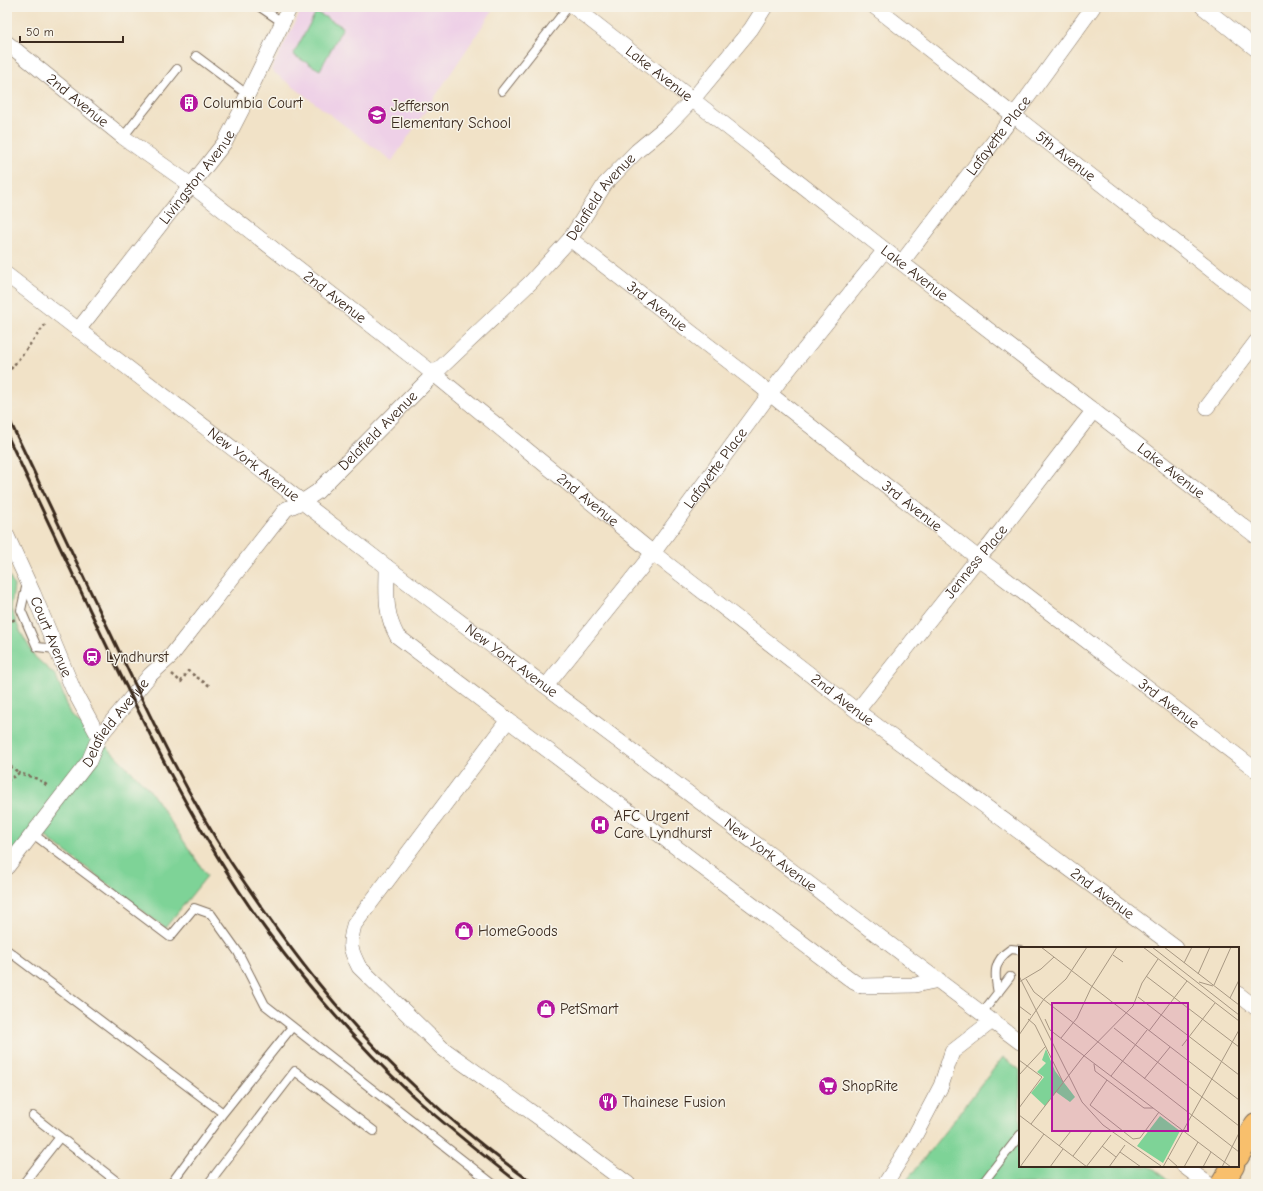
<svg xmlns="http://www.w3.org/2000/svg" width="1263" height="1191" font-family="'Comic Neue',sans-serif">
  <rect width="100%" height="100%" fill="#f7f3e8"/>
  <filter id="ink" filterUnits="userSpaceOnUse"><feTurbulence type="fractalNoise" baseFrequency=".025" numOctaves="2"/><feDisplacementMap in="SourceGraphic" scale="8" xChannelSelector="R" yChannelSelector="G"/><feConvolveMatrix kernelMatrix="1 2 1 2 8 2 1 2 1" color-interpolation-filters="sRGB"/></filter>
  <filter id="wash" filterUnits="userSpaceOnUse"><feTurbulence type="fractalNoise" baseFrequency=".012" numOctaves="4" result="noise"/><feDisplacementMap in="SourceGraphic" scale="16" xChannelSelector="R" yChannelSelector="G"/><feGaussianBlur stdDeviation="0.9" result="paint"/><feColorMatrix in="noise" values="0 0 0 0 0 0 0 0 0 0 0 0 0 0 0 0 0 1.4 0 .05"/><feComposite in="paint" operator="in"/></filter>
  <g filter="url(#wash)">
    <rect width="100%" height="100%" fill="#f1e2c7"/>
    <path fill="#eed0e7" d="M303,7H495L392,161L271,70Z"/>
    <path fill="#7ed397" stroke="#5c7e5a" d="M316,12L343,27L320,70L293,55Z
      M7,572L14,586L11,609L20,631L35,657L56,676L71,715L105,745L149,789L207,876L165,928L37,830L7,868Z
      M1003,1057L1020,1070V1166H1149L1173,1184H904Z"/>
  </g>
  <g filter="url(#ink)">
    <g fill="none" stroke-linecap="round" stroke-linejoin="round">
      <g stroke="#7b6a59" stroke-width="10">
        <path id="service" d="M260,7L282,22
          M196,56L248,95
          M502,91L568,7
          M123,137L177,69
          M27,583L21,610L37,647L56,649
          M33,834L170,937L194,908L211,914L238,952L265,1005L493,1184
          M7,950L223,1113L292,1027
          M998,993C994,973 993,961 1011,949L1020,950
          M982,1013L1010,977
          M33,1116L120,1184
          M23,1184L60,1137
          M173,1184V1181L223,1113
          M208,1184L295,1071L374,1131
          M982,1184L1020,1135"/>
      </g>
      <g stroke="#7b6a59" stroke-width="16">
        <g id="minor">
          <path id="s1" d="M574,7L885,250L1256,536"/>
          <path id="s2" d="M875,7L1256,305"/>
          <path d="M1203,7L1256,49"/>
          <path id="s3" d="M7,43L123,137L191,185L434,374L653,553L857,711L1176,948"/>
          <path id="s4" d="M570,239L758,384L780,402L978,558L1256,770"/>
          <path id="s5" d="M902,262L1027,98L1093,7"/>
          <path id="s6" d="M7,275L387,567L1020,1042"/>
          <path id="s7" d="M78,330L225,142L242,109L243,104L290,7"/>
          <path d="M1207,407L1256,342"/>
          <path id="s8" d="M7,536L33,593L73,689L99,737"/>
          <path d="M387,567C387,593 384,612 397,636L854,982L862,986L915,985L939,980"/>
          <path id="s9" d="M546,686L653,553L780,380L885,250"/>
          <path id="s10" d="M857,711L978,558L990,545L1094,410"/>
          <path d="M508,720L354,925C349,946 349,947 359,967L442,1048L541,1119L628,1184"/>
          <path id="s11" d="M7,867L89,761L99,737L150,675L171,656L286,509L302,502L317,492L434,374L531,282L570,239L605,184L637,151L667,126L693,99L751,29L765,7"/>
          <path d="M1238,994L1256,1008"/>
          <path d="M1184,1166L1208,1184"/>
          <path d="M885,1184L912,1141L941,1086L952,1052L992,1021"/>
        </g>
      </g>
      <g stroke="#7b6a59" stroke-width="24">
        <path id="primary" d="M1238,1156L1256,1124
          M1222,1184L1233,1166"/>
      </g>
      <path stroke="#7b6a59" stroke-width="2.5" stroke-dasharray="3 3" stroke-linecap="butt" d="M7,374L45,325
        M7,624L15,619
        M172,674L181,682L188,671L211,687
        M7,748L10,766L19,773
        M7,781L19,773L38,779L48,786"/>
      <use href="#service" stroke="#fff" stroke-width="8"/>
      <use href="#minor" stroke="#fff" stroke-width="15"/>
      <use href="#primary" stroke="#f8bf6c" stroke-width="22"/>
      <path stroke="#3b2a1e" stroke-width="3" d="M7,415C44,493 80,570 117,647C152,720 186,793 230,861C258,903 287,945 319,984C378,1058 457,1129 534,1184
        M7,435C39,502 70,569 102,636C150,737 200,839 266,930C310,989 359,1046 413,1096C447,1127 484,1156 520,1184"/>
    </g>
  </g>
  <defs>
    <g id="building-disc" transform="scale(1)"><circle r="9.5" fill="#b5179e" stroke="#f7f3e8"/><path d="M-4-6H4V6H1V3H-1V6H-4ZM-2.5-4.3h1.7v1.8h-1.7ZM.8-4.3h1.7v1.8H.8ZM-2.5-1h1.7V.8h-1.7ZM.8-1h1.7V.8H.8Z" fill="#fff"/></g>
    <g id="school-disc" transform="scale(1)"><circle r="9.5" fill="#b5179e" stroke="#f7f3e8"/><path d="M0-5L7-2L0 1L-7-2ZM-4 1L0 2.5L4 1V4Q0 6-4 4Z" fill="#fff"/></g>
    <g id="station-disc" transform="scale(1)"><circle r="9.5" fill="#b5179e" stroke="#f7f3e8"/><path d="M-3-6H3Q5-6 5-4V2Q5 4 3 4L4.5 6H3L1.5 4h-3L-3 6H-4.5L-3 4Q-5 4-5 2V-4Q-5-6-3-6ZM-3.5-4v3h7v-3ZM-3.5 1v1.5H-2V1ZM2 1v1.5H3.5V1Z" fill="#fff"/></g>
    <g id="hospital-disc" transform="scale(1)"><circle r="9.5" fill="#b5179e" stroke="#f7f3e8"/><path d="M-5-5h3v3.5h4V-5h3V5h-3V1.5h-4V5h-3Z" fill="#fff"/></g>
    <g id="shop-disc" transform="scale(1)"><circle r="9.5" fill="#b5179e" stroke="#f7f3e8"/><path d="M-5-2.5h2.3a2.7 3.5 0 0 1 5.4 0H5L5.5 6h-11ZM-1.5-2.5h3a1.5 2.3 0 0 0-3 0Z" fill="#fff"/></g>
    <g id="supermarket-disc" transform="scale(1)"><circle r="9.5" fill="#b5179e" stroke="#f7f3e8"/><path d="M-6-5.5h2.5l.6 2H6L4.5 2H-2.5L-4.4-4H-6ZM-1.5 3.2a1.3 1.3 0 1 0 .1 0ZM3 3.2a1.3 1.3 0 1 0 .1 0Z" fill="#fff"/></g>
    <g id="restaurant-disc" transform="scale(1)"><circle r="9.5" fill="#b5179e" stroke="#f7f3e8"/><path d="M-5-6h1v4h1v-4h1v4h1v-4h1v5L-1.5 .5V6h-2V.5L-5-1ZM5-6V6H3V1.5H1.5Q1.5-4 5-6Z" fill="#fff"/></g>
  </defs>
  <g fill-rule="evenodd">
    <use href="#building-disc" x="189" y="103"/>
    <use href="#school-disc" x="377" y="115"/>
    <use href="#station-disc" x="92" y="657"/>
    <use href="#hospital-disc" x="600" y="825"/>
    <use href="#shop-disc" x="464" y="931"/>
    <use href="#shop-disc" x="546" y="1009"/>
    <use href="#supermarket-disc" x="828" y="1086"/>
    <use href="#restaurant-disc" x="608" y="1102"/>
  </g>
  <g text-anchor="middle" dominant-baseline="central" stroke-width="3" stroke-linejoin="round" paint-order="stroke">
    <g font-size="15" fill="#3b2a1e" stroke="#f7f3e8">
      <text stroke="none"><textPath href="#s1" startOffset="108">Lake Avenue</textPath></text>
      <text stroke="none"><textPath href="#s3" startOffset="91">2nd Avenue</textPath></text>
      <text stroke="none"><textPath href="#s5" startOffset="159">Lafayette Place</textPath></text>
      <text stroke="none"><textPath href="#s2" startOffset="242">5th Avenue</textPath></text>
      <text stroke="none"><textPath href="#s7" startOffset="194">Livingston Avenue</textPath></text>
      <text stroke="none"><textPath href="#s11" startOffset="901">Delafield Avenue</textPath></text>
      <text stroke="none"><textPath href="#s1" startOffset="432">Lake Avenue</textPath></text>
      <text stroke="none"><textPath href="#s3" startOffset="415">2nd Avenue</textPath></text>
      <text stroke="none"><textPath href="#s4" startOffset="110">3rd Avenue</textPath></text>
      <text stroke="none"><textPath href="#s11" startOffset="577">Delafield Avenue</textPath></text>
      <text stroke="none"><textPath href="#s6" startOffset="311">New York Avenue</textPath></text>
      <text stroke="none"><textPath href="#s9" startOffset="276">Lafayette Place</textPath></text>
      <text stroke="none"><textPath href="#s1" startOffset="756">Lake Avenue</textPath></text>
      <text stroke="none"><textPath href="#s3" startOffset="739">2nd Avenue</textPath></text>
      <text stroke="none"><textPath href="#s4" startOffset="434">3rd Avenue</textPath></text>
      <text stroke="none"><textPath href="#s10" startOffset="191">Jenness Place</textPath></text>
      <text stroke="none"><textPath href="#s8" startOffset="110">Court Avenue</textPath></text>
      <text stroke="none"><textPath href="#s6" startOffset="635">New York Avenue</textPath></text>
      <text stroke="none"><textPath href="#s3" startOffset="1063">2nd Avenue</textPath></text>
      <text stroke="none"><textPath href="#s4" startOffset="758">3rd Avenue</textPath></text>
      <text stroke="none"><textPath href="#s11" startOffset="181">Delafield Avenue</textPath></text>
      <text stroke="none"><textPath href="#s6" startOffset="959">New York Avenue</textPath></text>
      <text stroke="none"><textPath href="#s3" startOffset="1387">2nd Avenue</textPath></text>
    </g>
    <g font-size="15" fill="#3b2a1e" stroke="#f7f3e8" text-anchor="start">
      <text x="203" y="103">Columbia Court</text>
      <text x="391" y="106">Jefferson<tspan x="391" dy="17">Elementary School</tspan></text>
      <text x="106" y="657">Lyndhurst</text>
      <text x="614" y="816">AFC Urgent<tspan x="614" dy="17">Care Lyndhurst</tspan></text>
      <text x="478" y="931">HomeGoods</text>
      <text x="560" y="1009">PetSmart</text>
      <text x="842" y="1086">ShopRite</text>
      <text x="622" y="1102">Thainese Fusion</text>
    </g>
  </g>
  <g transform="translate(1019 947)">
    <rect width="220" height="220" fill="#f1e2c7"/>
    <path d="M27,102L36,124L56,150L51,155L37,145L26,159L12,146L25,130L18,125L27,116L23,113ZM141,169L161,184L144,216L118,199Z" fill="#7ed397"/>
    <path fill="none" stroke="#a89883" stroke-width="1" d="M22,0L220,153M124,0L220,74M133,0L220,68M145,0L220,58M94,8L104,15M165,16L173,0M179,27L191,0M0,29L63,155L84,178L142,219M127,29L220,100M7,32L15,45L220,205M0,35L22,22L35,10M180,35L194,39M195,38L212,0M119,50L220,128M211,51L220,33M0,59L12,68M9,72L16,78L44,135M26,72L31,83L212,220M95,81L220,179M130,84L168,34M0,88L25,52L47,32L68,0M42,91L58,71L72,41L98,0M163,99L196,56M0,113L23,130L0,161M75,117L76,124L125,161H134M0,128L27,99M92,129L128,83M125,132L151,100M88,133L71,158L114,192L121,191L140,165M0,168L68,220M12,177L64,110L114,59L123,36L139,12M40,199L52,184M83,199L97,210M101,205L122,220M54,209L73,184M149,211L159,220M1,220L25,187M31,220L44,202M67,220L92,188M90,220L106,198M144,220L220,83M165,220L179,195M184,220L192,205M203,220L220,186"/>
    <path fill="#b5179e" fill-opacity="0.15" stroke="#b5179e" stroke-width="2" d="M33,56H169V184H33Z"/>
    <rect width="220" height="220" fill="none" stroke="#3b2a1e" stroke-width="2"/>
  </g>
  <rect width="1263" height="1191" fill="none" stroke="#f7f3e8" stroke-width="24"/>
  <path d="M20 36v6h103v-6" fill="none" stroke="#3b2a1e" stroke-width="2"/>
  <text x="26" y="36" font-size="12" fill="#3b2a1e" stroke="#f7f3e8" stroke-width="3" paint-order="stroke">50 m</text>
</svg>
